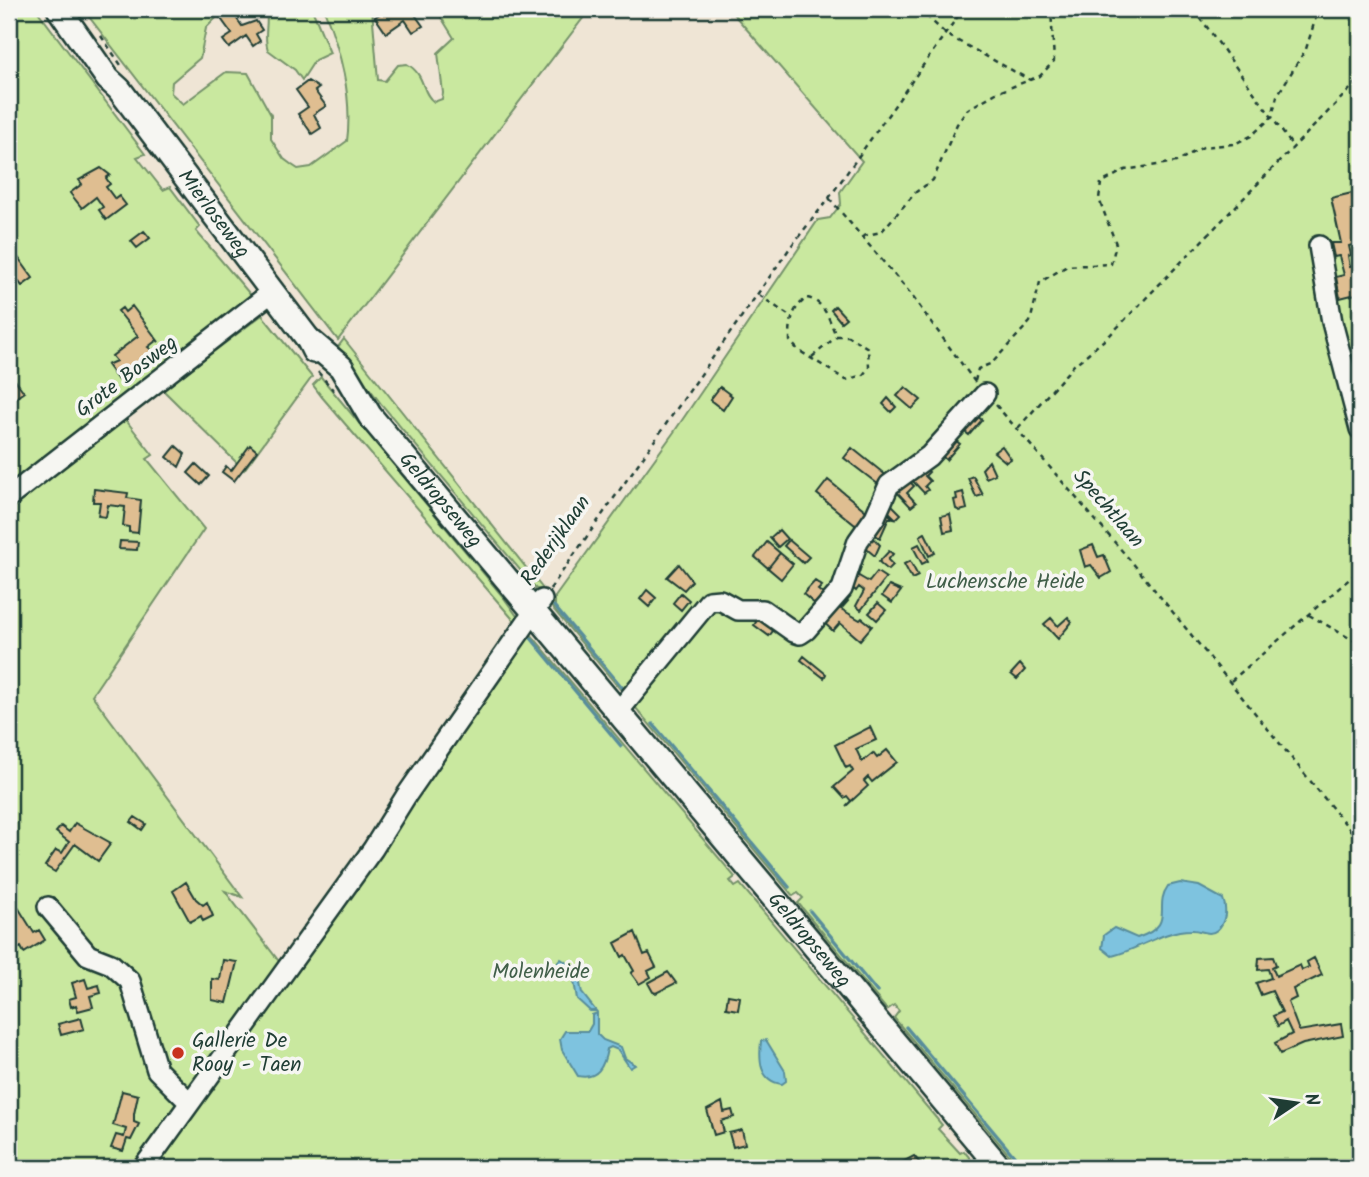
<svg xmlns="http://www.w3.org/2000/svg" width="1369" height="1177" font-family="Kalam,sans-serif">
  <rect width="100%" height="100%" fill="#efe5d5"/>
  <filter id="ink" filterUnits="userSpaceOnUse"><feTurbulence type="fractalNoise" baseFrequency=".0143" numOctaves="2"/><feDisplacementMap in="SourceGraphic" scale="14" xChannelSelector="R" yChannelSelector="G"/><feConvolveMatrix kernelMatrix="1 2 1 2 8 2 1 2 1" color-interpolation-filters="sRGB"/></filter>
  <g filter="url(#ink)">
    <path fill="#c9e89f" stroke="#74926a" stroke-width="2" d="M9,9H36L145,154L137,157L163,190L170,187L200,227L196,231L260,306L125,419L153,455L147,459L204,529L92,695L242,897L225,891L288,973L529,632L735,877L730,881L735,887L740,884L942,1125L938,1129L960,1153L964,1151L978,1168H9Z
      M83,9H101L113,14L119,9H225L206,28L200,58L172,82L171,93L183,104L226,72L248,73L271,115V139L284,159L292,165L298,169L311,167L347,141C353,96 340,50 324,9H372L378,80L385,81L398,65L407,64C426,75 421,93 434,102L442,99L443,93L438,53L454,38L436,9H590L338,340Z
      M266,9H312L330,53L315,60L302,80L295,70L268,50C263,36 269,23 266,9Z
      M729,9H1360V1168H1020L894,1018L899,1011L894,1005L887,1010L798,903L803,898L798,893L793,896L549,604V597L555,604V597L674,432L818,220L830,218L841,204L840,192L862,161Z
      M262,315L312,377L244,470L163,390Z
      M344,339L543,589H536L382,405L338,347Z
      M321,377L504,598L519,619L517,624L322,397L313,385Z"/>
    <path fill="#7ec3df" stroke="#588d9b" stroke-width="2" d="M1180,883L1199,886L1223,899C1227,909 1226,922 1217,930C1209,937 1200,929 1191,930C1163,930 1138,950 1112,956L1102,948L1104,935L1114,928L1137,938C1178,924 1152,908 1168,886Z
      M561,959L577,969L582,993L596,1011H590L577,999L572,970L556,964Z
      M597,1013V1034L603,1040L621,1047L625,1058L635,1065L630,1068L618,1050L611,1047L607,1049C604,1066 598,1080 578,1076L562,1050L560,1039L565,1031H588L592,1024V1015Z
      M766,1040L785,1071L786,1081L782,1084C759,1081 759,1060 761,1041Z"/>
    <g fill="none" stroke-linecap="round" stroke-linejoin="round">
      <path stroke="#588d9b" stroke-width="3.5" d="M554,606L626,692
        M531,638L621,746
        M653,724L789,887
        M810,911L877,992
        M906,1027L1024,1168"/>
    </g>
    <path fill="#dfbe91" stroke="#1f3d34" stroke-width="2" d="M230,9L242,26L256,21L262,30L256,34L260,41L253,46L246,36L229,48L223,40L232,34L219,16Z
      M388,9H411L423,26L413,32L405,20L386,33L375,17Z
      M308,81L319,88L315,91L326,106L314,114L321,128L312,134L298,114L308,107L296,90Z
      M101,168L110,175L106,178L110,184L106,187L115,199L119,196L126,205L106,220L99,210L103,207L96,197L82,208L70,193L82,184L79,180Z
      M1352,193L1360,243L1349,246L1351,255L1348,256L1350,267L1359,265L1360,261V293L1340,298L1336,277L1344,275L1339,256L1334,257L1331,243H1341L1331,198Z
      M144,231L150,238L137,248L131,241Z
      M9,245L33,278L22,286L9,268Z
      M132,306L159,342L157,340L148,347L154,352L118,380L107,365L116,361L112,356L138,336L118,311L122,308L125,312Z
      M835,306L846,318L841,322L831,310Z
      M9,372L24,392L14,399L10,394L12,392L9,387Z
      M720,387L732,396L723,410L710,400Z
      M905,387L921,400L912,409L897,396Z
      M888,398L896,407L891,412L883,404Z
      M977,416L982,420L969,435L964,431Z
      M955,440L960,444L946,460L942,456Z
      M250,445L257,451L234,481L222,472L226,466L231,471Z
      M176,446L185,454L179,467L167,457Z
      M1002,446L1011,459L1006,462L994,452Z
      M852,448L887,476L879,485L844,458Z
      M989,461L995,474L986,478L982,469Z
      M196,464L209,476L201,485L188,473Z
      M925,468L929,472L925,476L930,481L925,486L928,490L924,493L912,480Z
      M973,476L983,495L976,497L968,478Z
      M828,480L871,515L860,529L817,494Z
      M909,481L914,486L907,493L916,503L911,507L897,492Z
      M94,489L128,493L127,498L141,500L138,533L129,532V527L123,526L125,507L108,505L106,517L98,516L100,502H93Z
      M963,492L967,509L960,511L956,509L954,500L957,499L956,494Z
      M889,502L901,514L896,519L884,507Z
      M883,509L894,519L889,518L880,538L870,531Z
      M950,514L953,530L944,532L941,516Z
      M779,530L787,539L778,547L770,538Z
      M925,533L935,553L929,556L920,536Z
      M870,534L880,545L875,556L863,546Z
      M789,540L809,557L803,563L784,546Z
      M120,541L138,542L137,550L119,549Z
      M767,542L780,553L768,568L755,557Z
      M919,544L928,561L922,564L913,547Z
      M1093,545L1098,557L1104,555L1111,572L1101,578L1091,565L1085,567L1080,550Z
      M889,551L893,554L888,560L893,565L888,570L879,562Z
      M780,553L793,564L781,579L768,568Z
      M910,561L918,576L912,579L904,564Z
      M679,564L692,581L684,590L667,577Z
      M877,572L886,578L861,610L856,606L864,591L859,587L856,591L849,585L857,575L869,582Z
      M815,581L822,586L818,590L823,594L815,604L803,594Z
      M889,586L901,591L892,603L882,596Z
      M647,590L656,598L649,607L640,599Z
      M681,593L689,600L681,610L673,603Z
      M841,595L848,601L841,609L860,620L862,618L872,626L860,640L840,623L833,631L820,619Z
      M878,603L886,610L877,620L869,613Z
      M761,615L776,627L769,636L754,625Z
      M1068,617L1072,622L1058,639L1044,624L1051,618L1058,626Z
      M804,656L826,674L824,678L801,660Z
      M1020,664L1025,670L1017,679L1011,674Z
      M870,727L876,740L856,749L862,762L873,753L877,758L887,750L897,762L872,782L868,777L864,781L868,786L846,806L851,801L847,796L844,798L834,787L853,771L850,766L846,768L835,745Z
      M135,817L146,824L142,830L131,822Z
      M75,823L111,843L98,861L75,844L55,872L45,866L56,850L62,853L69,842L56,832L61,826L69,832Z
      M186,882L196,899L203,905L207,902L213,916L203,921L201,916L190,922L173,891Z
      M16,904L34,933L39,930L45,940L24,953L21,947L17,949L11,933L15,930L9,920V906Z
      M635,932L644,955L649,953L656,967L648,971L651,977L639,984L631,973L634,971L625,955L622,957L615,943Z
      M1273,957L1276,965L1272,967L1276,976L1300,965L1302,970L1309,967L1307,962L1314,958L1322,975L1293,989L1296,998L1288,1002L1299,1031L1341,1024L1343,1036L1303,1044L1280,1054L1275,1043L1292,1034L1286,1021L1278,1026L1273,1016L1282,1012L1272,991L1261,995L1256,983L1271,978L1268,969L1258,970L1259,958Z
      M223,960L237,962L227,1003L212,1000V979L220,980Z
      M668,972L676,983L656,993L653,992L648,983Z
      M85,979L88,988L99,985L101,993L90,996L93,1007L78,1011L76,1005L71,1007L69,999L76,997L72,983Z
      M728,995L740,997L738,1010L726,1008Z
      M81,1018L84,1029L61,1035L58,1024Z
      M122,1091L138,1095L134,1114V1122L139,1124L131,1140L127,1139L123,1151L111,1148L116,1135L124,1137L126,1129L113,1125Z
      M722,1102L724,1112L732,1110L734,1117L721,1121L724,1132L714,1135L707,1110Z
      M742,1130L745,1144L733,1147L729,1133Z
      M914,1156L923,1167L926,1165L928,1168H901L899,1164Z"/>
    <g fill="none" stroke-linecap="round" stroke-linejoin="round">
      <g stroke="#1f3d34" stroke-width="24">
        <path id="minor" d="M1319,246L1332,322L1360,429
          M9,497L272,292
          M618,712L709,601L720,600L738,610H763L794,632L800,634L806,630L842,589L858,541L875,517L889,485L929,456L985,394
          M48,907L88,955L111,964L130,981L157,1070L188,1101
          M143,1168L373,849L406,796L542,600"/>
      </g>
      <g stroke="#1f3d34" stroke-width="28">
        <g id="major">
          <path id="s1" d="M59,9L108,79L119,89L308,339L314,351"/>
          <path id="s2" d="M308,339L341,367L370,416L1000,1168"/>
        </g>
      </g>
      <path stroke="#1f3d34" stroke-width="2.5" stroke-dasharray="5 5" stroke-linecap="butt" d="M919,9L947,35L1030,80
        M1194,9L1294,148
        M101,36L123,68
        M829,198L909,292L975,382
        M863,236L881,232L916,192L933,180L957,124L968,109L996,93L1040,76L1054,61L1051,9
        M759,295L791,317
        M807,298C825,301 830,322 836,336H848L868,348L869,367L863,375L846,380L798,350L790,341C790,322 791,309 807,298Z
        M812,357L836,337
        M318,372L334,391
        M975,381L978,369L992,363L1030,322L1040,282L1067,266L1111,264L1116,244L1099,199L1101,183L1125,170L1176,162L1203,147L1234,144L1251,136L1272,117L1277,96L1306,49L1316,17L1327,9
        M996,405L1136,567L1360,842
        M1018,428L1074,365L1109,336L1360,79
        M550,589L792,245L829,198L963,9
        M1309,615L1360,644
        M1231,681L1360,570"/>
      <use href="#minor" stroke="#f6f6f2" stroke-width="19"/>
      <use href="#major" stroke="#f6f6f2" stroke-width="23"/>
    </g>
  </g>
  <circle fill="#c8321e" stroke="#f6f6f2" stroke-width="2.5" cx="178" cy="1053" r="7"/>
  <g text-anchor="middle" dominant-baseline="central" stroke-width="7" stroke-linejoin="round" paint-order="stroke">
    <g font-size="21" fill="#1f3d34" stroke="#f6f6f2">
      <text stroke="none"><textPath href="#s1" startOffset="257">Mierloseweg</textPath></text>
      <text transform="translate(127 377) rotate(-37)">Grote Bosweg</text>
      <text stroke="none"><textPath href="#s2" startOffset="210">Geldropseweg</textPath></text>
      <text transform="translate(1108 509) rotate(49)">Spechtlaan</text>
      <text transform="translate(556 541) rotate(-55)">Rederijklaan</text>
      <text stroke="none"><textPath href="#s2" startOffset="784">Geldropseweg</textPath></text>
    </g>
    <g font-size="21" fill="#415f49" stroke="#f6f6f2">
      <text x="1005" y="582">Luchensche Heide</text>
      <text x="541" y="972">Molenheide</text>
    </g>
    <g font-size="21" fill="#1f3d34" stroke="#f6f6f2" text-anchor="start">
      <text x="192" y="1041">Gallerie De<tspan x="192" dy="24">Rooy - Taen</tspan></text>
    </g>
  </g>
  <rect width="1369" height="1177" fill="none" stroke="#f6f6f2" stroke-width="35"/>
  <rect x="18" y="18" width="1334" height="1142" fill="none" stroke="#1f3d34" stroke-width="2.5" filter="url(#ink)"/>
  <g transform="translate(1296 1103) rotate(77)" stroke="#f6f6f2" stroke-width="5" paint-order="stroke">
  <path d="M0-5L12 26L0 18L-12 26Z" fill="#1f3d34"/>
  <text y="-10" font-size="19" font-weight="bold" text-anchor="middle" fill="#1f3d34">N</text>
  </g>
</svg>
